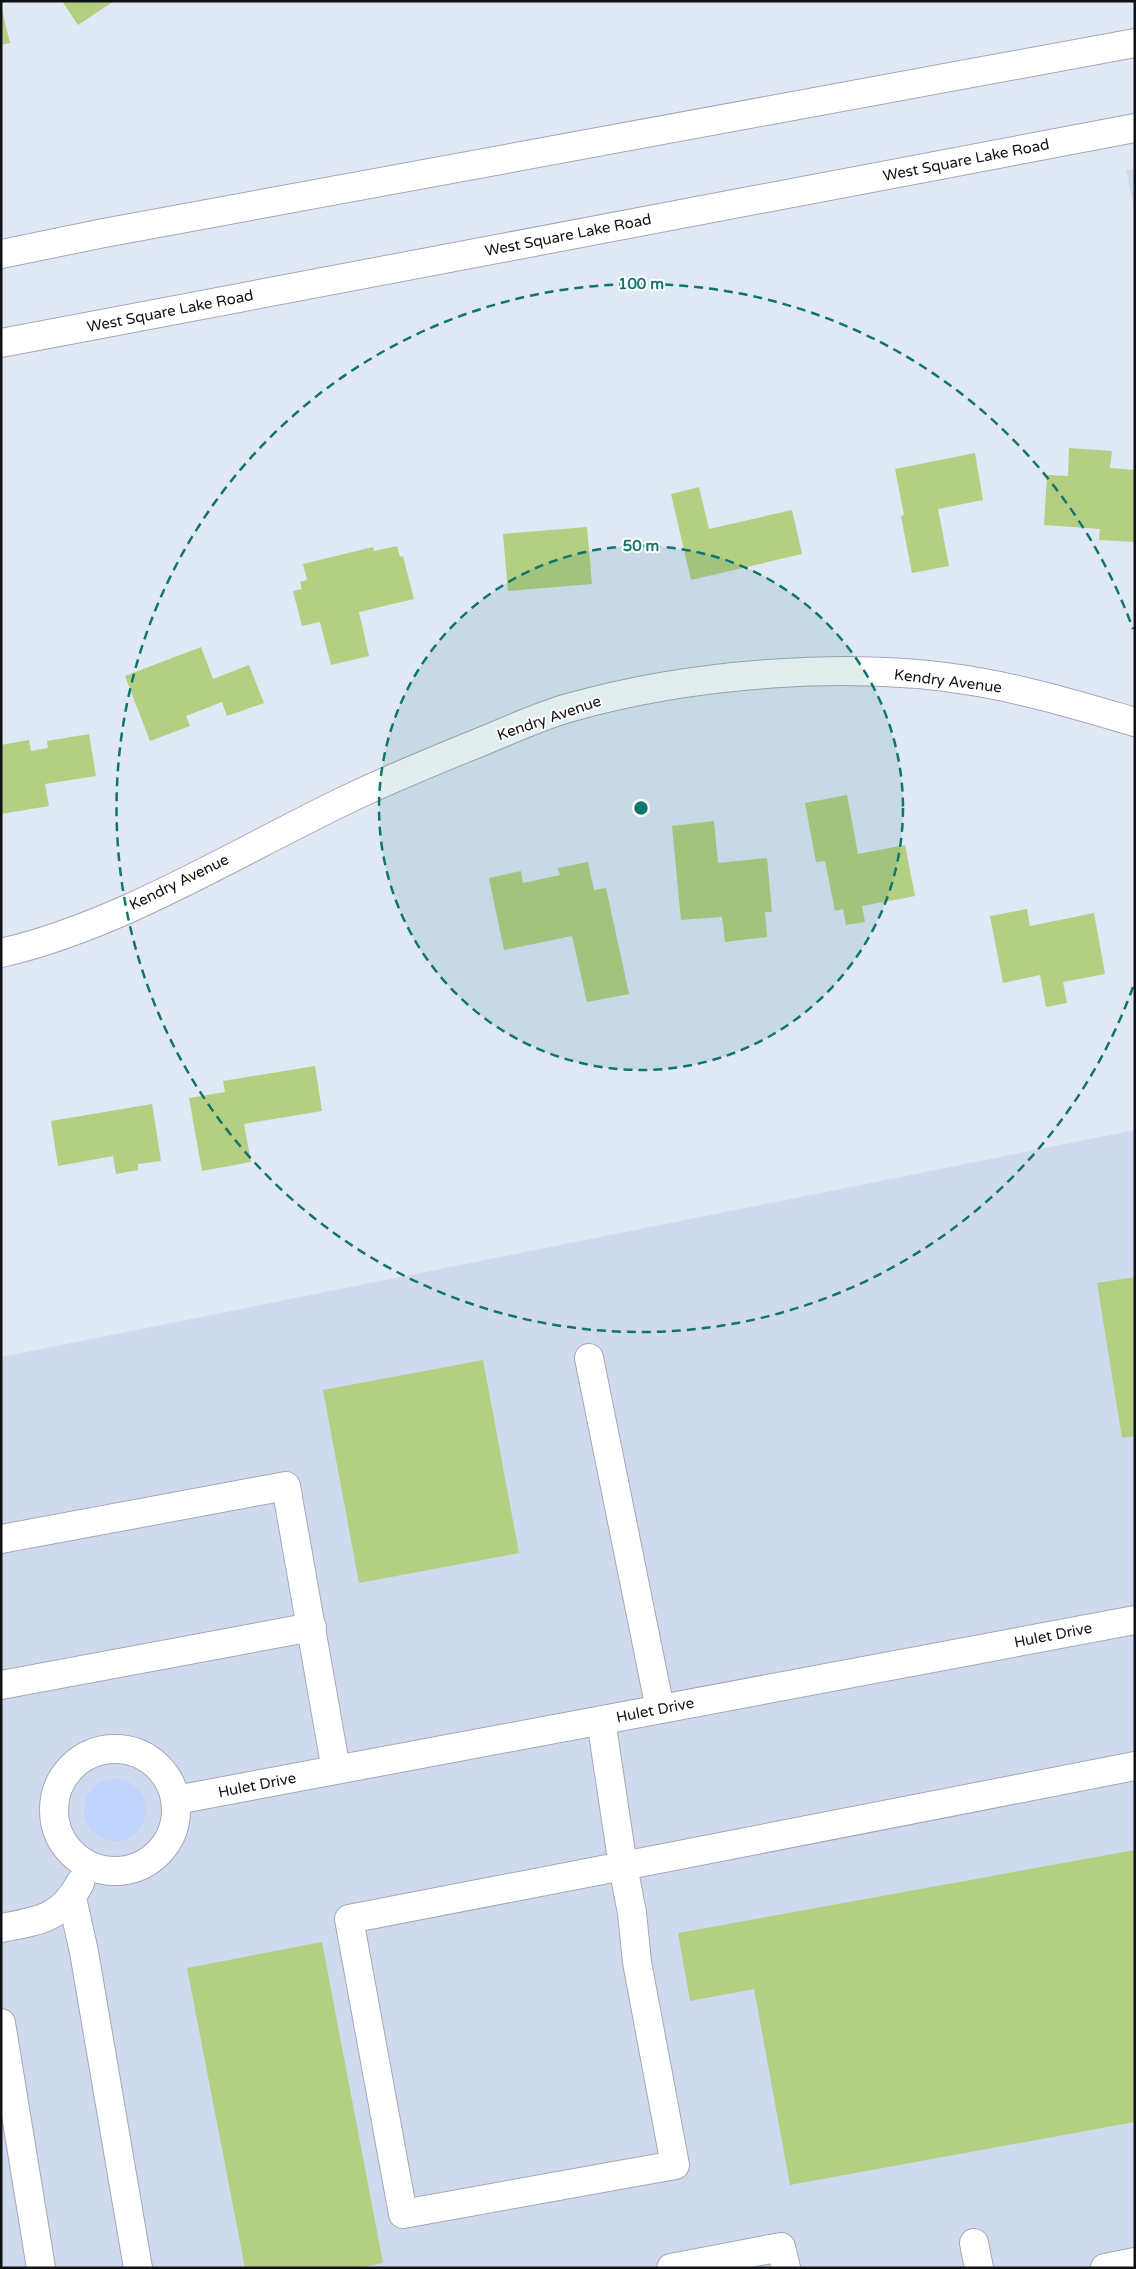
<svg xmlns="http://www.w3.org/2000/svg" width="1136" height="2269" font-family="'Varela Round',sans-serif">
  <rect width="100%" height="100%" fill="#e0e7f5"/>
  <path fill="#d0daef" d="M1135,169V213L1126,170Z
    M1135,1130V2268H1V1357Z"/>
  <path fill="#bfd3fc" d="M84 1810a31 31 0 1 1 62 0a31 31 0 1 1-62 0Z"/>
  <path fill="#b4cf81" d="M62,1H114L78,25Z
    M1,6L10,43L1,45Z
    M1069,448L1112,451L1110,468L1135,470V542L1099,540L1100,529L1044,525L1047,475L1068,476Z
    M975,453L983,500L938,509L949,566L912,573L901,516L904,515L895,469Z
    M699,487L709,529L792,510L802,554L691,580L671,494Z
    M587,527L592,584L508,591L503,534Z
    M397,546L400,557L403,556L414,599L359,612L369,656L331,665L320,622L302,626L293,591L302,589L300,582L307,580L303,564L373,547L374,551Z
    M201,647L213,679L249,665L264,703L227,716L222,702L186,716L190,726L150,741L125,676Z
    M89,734L96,776L45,784L49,806L1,814V745L29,740L31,751L48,748L47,741Z
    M847,795L858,854L905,845L915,896L862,906L865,922L846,925L843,909L835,911L825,861L816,862L805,803Z
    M714,821L718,863L767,858L772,912H765L767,937L725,942L722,917L681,920L672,826Z
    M588,862L594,890L606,888L629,994L587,1002L572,936L504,950L489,878L521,871L523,883L560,875L558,868Z
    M1027,909L1030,926L1094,913L1105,974L1063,982L1067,1003L1046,1007L1040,975L1003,983L990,916Z
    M315,1066L322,1111L244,1124L251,1162L202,1171L189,1098L225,1092L223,1081Z
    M152,1104L161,1161L138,1164V1170L116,1174L113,1156L58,1166L51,1121Z
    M1135,1277V1436L1122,1438L1097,1283Z
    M483,1360L519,1553L359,1583L323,1390Z
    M1135,1850V2122L790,2185L754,1989L690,2001L678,1933Z
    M322,1942L383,2263L359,2268H245L187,1968Z"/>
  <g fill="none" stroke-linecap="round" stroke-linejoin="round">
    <g stroke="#a3a9b6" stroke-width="30">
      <path id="minor" d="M1,953C119,926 237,852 346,800C389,779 434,761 478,743C508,731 537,717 568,708C691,673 852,660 978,682C1031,691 1083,707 1135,722
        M589,1358L660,1709
        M1,1539L286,1486L336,1770
        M1,1685L312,1627
        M601,1720L623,1866L1135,1766
        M54 1810a61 61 0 1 1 122 0a61 61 0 1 1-122 0Z
        M176,1800L1135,1620
        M623,1866L632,1913L637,1962L675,2165L403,2214L349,1919Z
        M72,1898L84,1952L138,2268
        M1,1928C38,1921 61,1919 80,1883
        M1,2023L41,2268
        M974,2243L979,2268
        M671,2268L781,2247L786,2268
        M1105,2268L1135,2262"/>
    </g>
    <g stroke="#a3a9b6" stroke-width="30">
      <path id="highway" d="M1,254L104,233L1135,43
        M1,343L1135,128"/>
    </g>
    <use href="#minor" stroke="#fff" stroke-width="28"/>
    <use href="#highway" stroke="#fff" stroke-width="28"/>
  </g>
  <circle cx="641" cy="808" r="262" fill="#0f766e" fill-opacity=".12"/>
  <g fill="none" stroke="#0f766e" stroke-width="2.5" stroke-dasharray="9 6">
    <circle cx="641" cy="808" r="262"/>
    <path d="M1133 987A524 524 0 1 1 1133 629"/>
  </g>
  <g text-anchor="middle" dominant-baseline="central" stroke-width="4" stroke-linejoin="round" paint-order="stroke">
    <g font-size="15" fill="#0f1115" stroke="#fff">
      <text transform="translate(966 160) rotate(-11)">West Square Lake Road</text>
      <text transform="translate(568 235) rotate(-11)">West Square Lake Road</text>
      <text transform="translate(170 311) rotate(-11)">West Square Lake Road</text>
      <text transform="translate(948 681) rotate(7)">Kendry Avenue</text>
      <text transform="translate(549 718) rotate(-19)">Kendry Avenue</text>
      <text transform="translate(179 882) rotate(-26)">Kendry Avenue</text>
      <text transform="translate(1053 1635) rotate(-11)">Hulet Drive</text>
      <text transform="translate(655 1710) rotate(-11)">Hulet Drive</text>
      <text transform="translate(257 1785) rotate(-11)">Hulet Drive</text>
    </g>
  </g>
  <circle cx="641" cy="808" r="8" fill="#0f766e" stroke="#fff" stroke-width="2.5"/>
  <g font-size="15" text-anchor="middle" font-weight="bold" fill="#0f766e" stroke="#fff" stroke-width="4" stroke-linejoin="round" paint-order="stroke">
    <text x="641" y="289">100 m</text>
    <text x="641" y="551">50 m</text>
  </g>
  <rect width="1136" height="2269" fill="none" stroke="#0f1115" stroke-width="5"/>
</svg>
